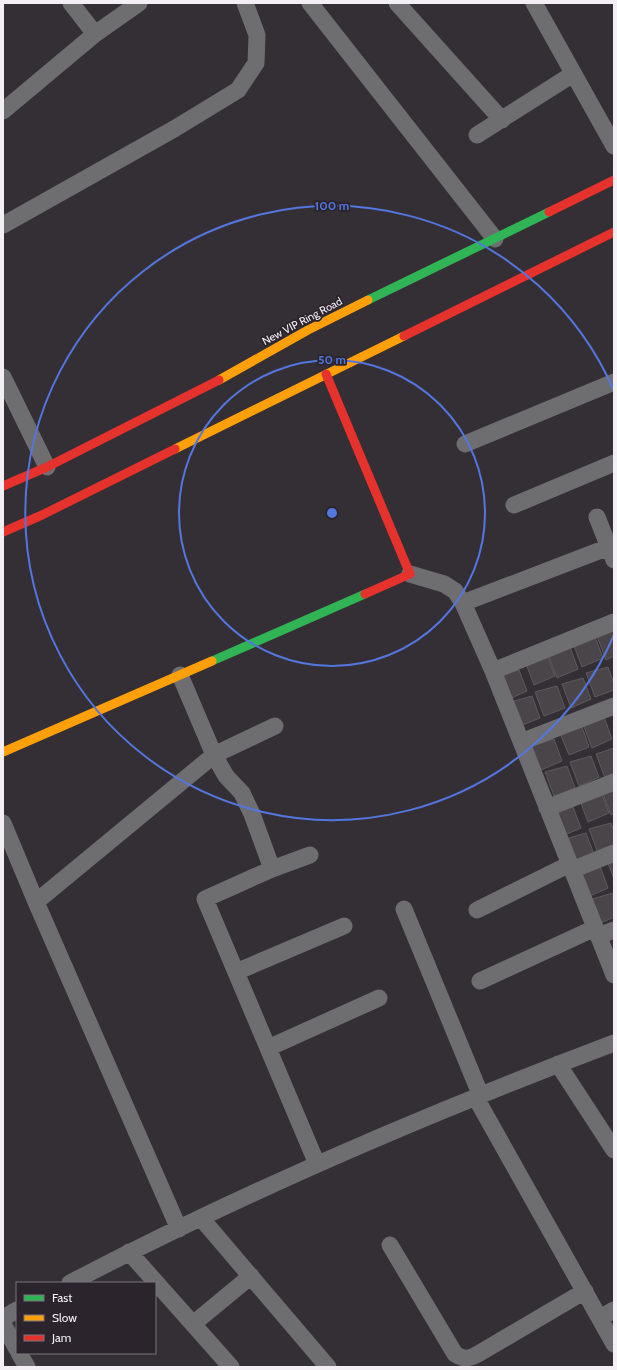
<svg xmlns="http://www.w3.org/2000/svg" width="617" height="1370" font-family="Cabin,sans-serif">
  <rect width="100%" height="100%" fill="#342f35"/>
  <path fill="#4a4548" stroke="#5e595d" d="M614,630V656L606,660L597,636Z
    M595,637L603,658L582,667L573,643Z
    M570,647L578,669L557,678L548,654Z
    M547,655L555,676L534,685L525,661Z
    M608,667L614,684V690L595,697L586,673Z
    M519,670L527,691L507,700L498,676Z
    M583,678L591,699L571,708L562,684Z
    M557,686L565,708L544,716L535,692Z
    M532,696L540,718L520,726L511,702Z
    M604,717L612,739L592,748L583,724Z
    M581,724L589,747L569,755L559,731Z
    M554,739L562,761L541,770L532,746Z
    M614,748V774L605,778L596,754Z
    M591,756L599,777L579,786L570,762Z
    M567,766L575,788L554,796L545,772Z
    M614,787V813L611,815L602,791Z
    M601,792L609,813L588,822L579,798Z
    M573,807L581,828L560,837L552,813Z
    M611,823L614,831V846L598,853L589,829Z
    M586,833L594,854L574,863L565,839Z
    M614,856V879L606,858Z
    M600,866L608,888L588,897L579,873Z
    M613,893L614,917L601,923L592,899Z"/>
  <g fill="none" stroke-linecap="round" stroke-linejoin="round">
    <path stroke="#6e6d70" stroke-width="17" d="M310,3L495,239
      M397,3L502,120
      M534,3L614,146
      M95,34L139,3
      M3,111L95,34L71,3
      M477,135L573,74
      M3,225L174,129L238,90L256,63L257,35L245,3
      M3,377L47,467
      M465,444L614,382
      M514,505L614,463
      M597,517L614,560
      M410,574L444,584L455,591L463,603L493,671L614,975
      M463,603L609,547
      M493,671L614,622
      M180,675L214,755L226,776L242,793L252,814L272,869L205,899L317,1164
      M521,742L614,706
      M547,808L614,782
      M3,823L36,902L179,1229
      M272,869L310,855
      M572,870L614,853
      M36,902L214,755L275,726
      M404,909L481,1096
      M477,910L570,864
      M598,936L614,930
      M236,972L344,926
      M480,981L595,928
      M268,1048L379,998
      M558,1064L614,1150
      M476,1098L614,1344
      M201,1218L328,1367
      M390,1245L455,1354C465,1360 468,1359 478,1354L585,1291
      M129,1252L231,1367
      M70,1283C246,1191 429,1113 614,1043
      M3,1318L17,1310
      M600,1318L614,1310
      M3,1324L17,1349
      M193,1324L251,1276
      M19,1353L27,1367"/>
    <path stroke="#30b455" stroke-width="9" d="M368,300L549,212
      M212,661L365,594"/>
    <path stroke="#ff9f0a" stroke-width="9" d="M219,380L308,330L368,300
      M175,449L404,336
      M3,752L212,661"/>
    <path stroke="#e5322d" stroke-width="9" d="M549,212L614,180
      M404,336L614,232
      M326,374L410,574L365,594
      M3,486L47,467L219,380
      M3,532L42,515L175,449"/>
  </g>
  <g fill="none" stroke="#5376df" stroke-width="2">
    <circle cx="332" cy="513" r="153"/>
    <path d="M614 635A307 307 0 1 1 614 391"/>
  </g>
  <g text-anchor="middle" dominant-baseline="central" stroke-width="3.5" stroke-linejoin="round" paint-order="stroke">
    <g font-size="11" fill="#f4eff5" stroke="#2b242d">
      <text transform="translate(302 321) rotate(-28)">New VIP Ring Road</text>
    </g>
  </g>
  <circle cx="332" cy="513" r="6" fill="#5376df" stroke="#2b242d" stroke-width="2"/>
  <g font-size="12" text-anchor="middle" font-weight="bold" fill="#5376df" stroke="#2b242d" stroke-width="3.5" stroke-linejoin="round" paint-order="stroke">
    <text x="332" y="210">100 m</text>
    <text x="332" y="364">50 m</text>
  </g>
  <rect width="617" height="1370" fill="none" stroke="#f4eff5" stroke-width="8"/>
  <rect x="16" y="1282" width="140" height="72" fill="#2b242d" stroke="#7b757d"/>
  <rect x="24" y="1295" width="20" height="6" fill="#30b455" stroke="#7b757d"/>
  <text x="52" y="1302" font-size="12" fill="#f4eff5">Fast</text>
  <rect x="24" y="1315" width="20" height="6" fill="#ff9f0a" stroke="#7b757d"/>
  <text x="52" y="1322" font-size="12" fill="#f4eff5">Slow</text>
  <rect x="24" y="1335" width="20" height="6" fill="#e5322d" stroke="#7b757d"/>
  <text x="52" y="1342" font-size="12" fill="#f4eff5">Jam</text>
</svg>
